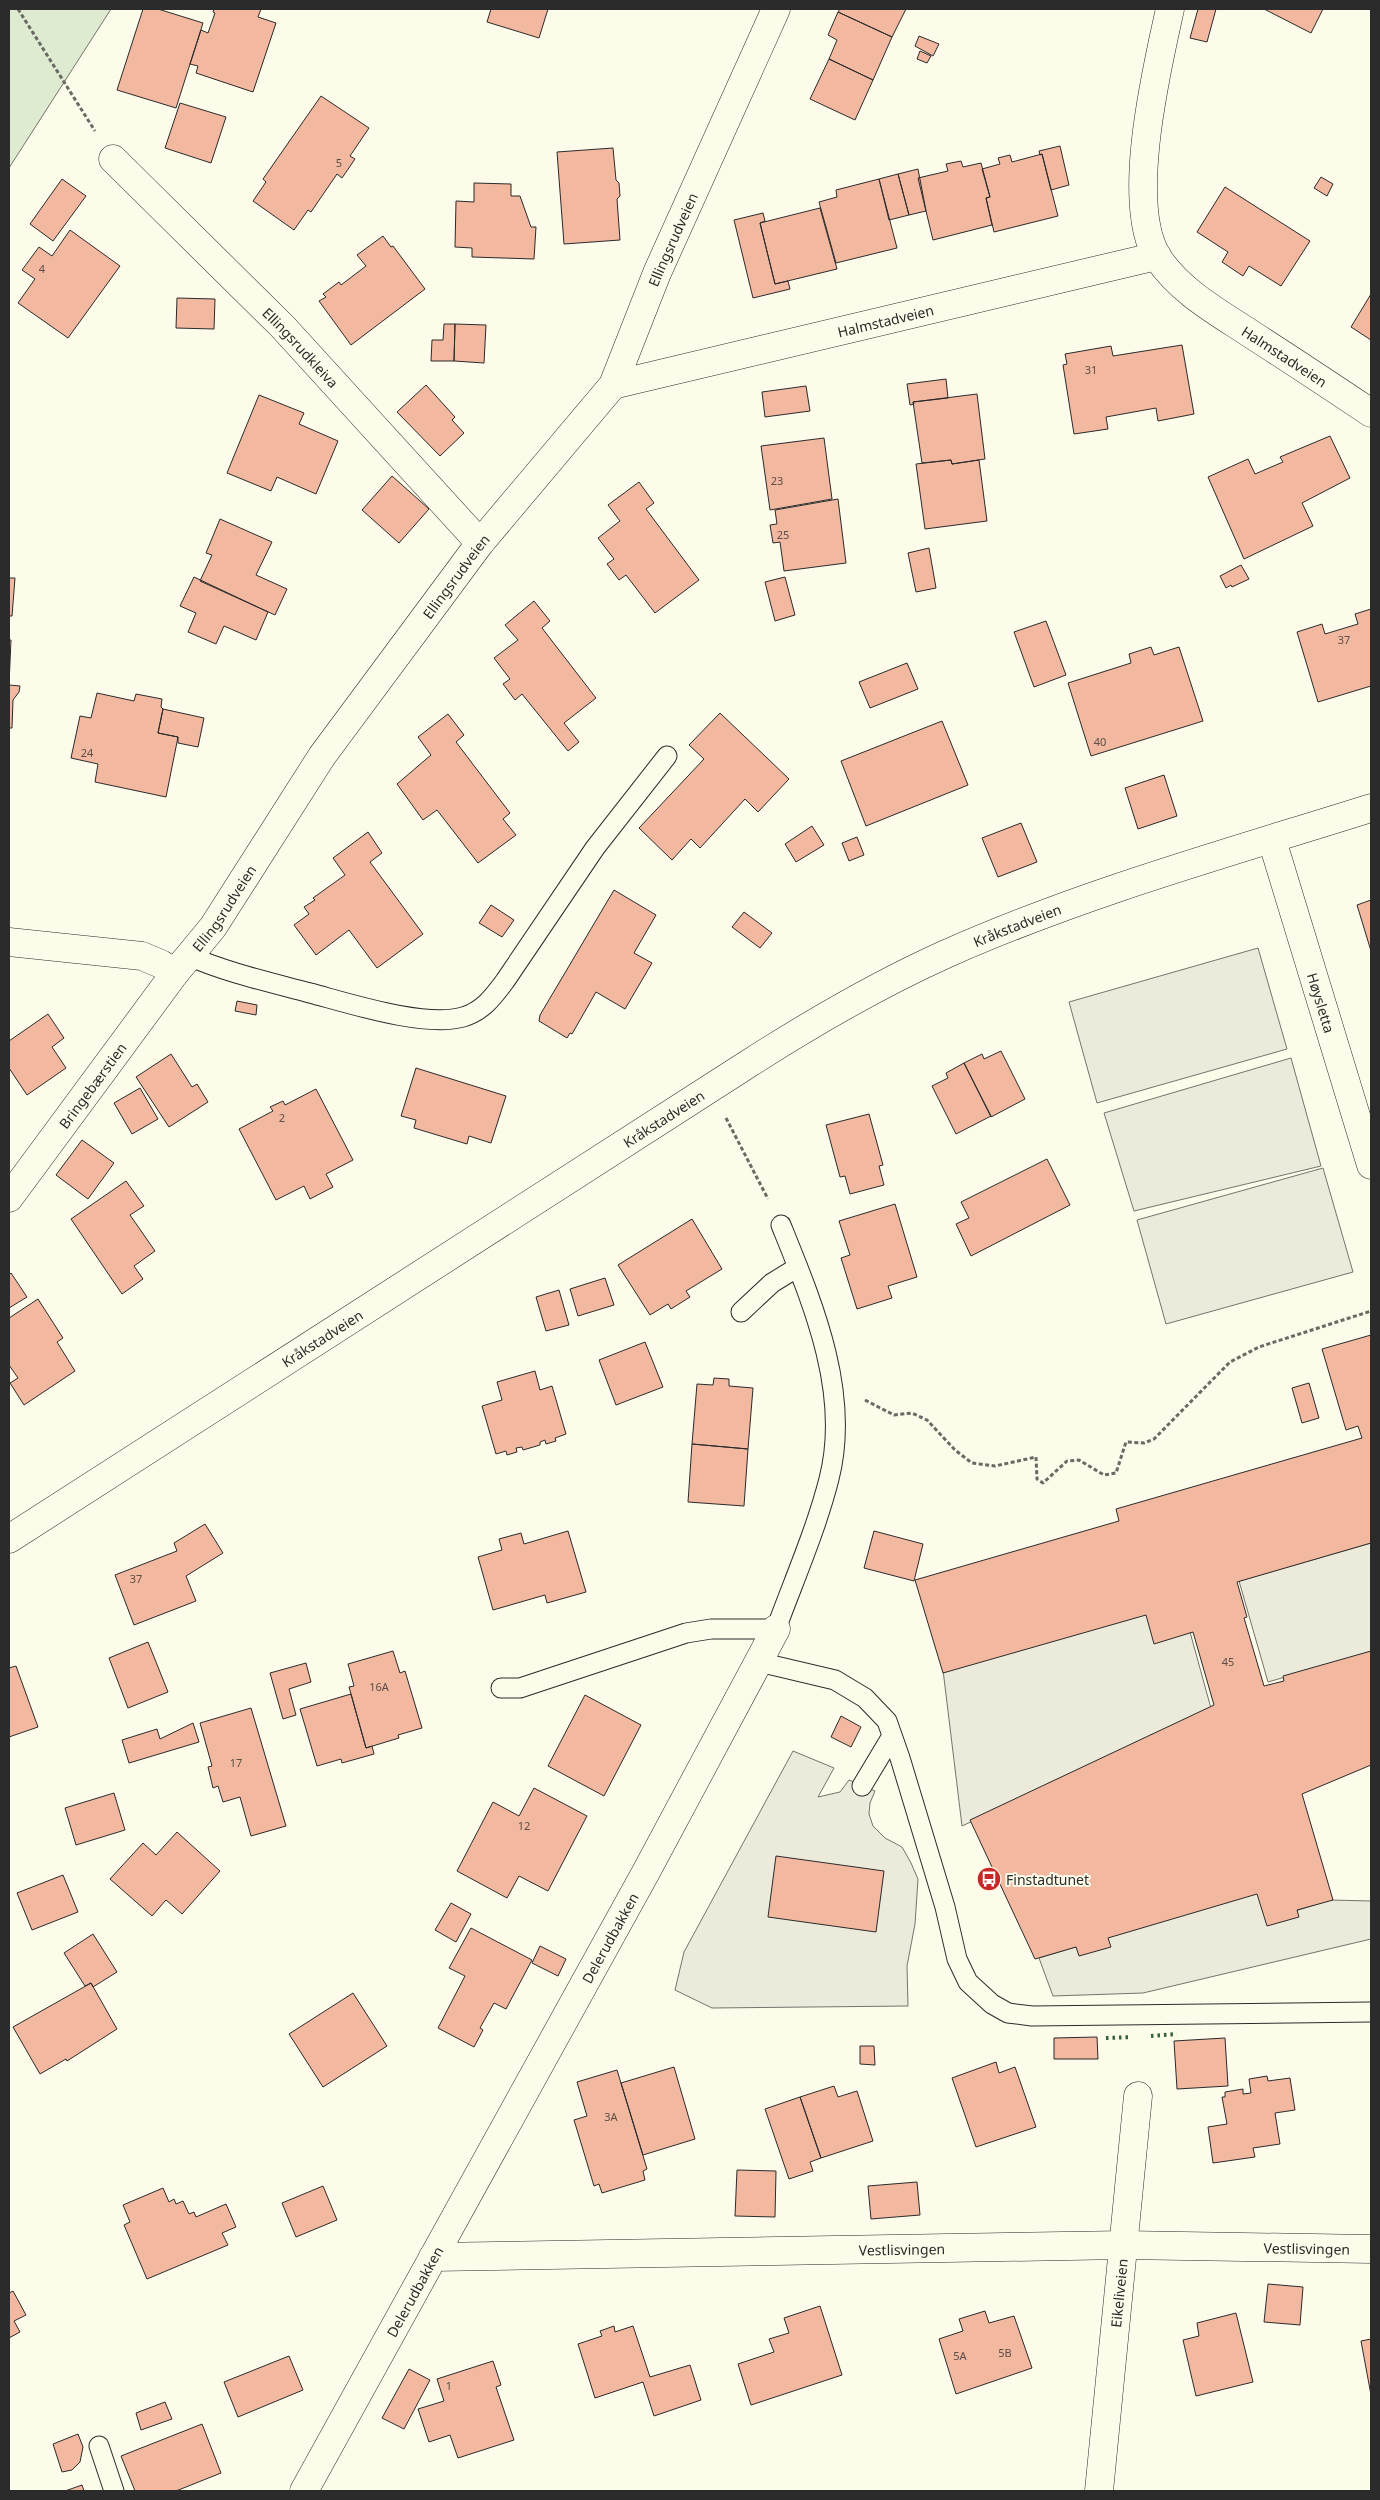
<svg xmlns="http://www.w3.org/2000/svg" width="1380" height="2500" font-family="'Noto Sans',sans-serif">
  <rect width="100%" height="100%" fill="#fdfbea"/>
  <path fill="#deebd1" stroke="#74746e" d="M9,9H111L9,168Z"/>
  <path fill="#eceadb" stroke="#74746e" d="M1258,948L1287,1049L1097,1103L1069,1002Z
    M1291,1058L1321,1166L1134,1211L1104,1113Z
    M1323,1168L1353,1272L1166,1324L1137,1220Z
    M1371,1543V1652L1268,1682L1239,1581Z
    M1147,1612L1190,1632L1212,1712L962,1826L943,1670Z
    M793,1751L834,1768L818,1797L840,1792L849,1780L875,1791L870,1803L869,1814L873,1826L885,1838L902,1847L911,1863L918,1879L915,1924L907,1966L908,2006L712,2008L675,1990L684,1952Z
    M1264,1890L1273,1918L1330,1900L1371,1901V1939L1143,1993L1053,1996L1039,1958Z"/>
  <path fill="#f2b8a0" stroke="#2b2b2b" d="M143,9H158L203,23L176,108L117,90Z
    M214,9H261L258,17L276,23L253,92L196,73L198,66L190,64L201,30L208,33L215,13L213,12Z
    M491,9H548L539,38L487,22Z
    M840,9H906L892,37L838,12Z
    M1198,9H1216L1207,42L1190,38Z
    M1264,9H1323L1311,33Z
    M838,12L892,37L873,80L829,59L837,40L828,35Z
    M919,36L939,44L933,56L915,46Z
    M920,51L931,56L927,63L917,59Z
    M829,59L873,80L855,120L810,99Z
    M321,96L369,128L350,156L355,159L342,178L337,174L311,212L308,210L294,230L253,201L266,182L263,179Z
    M180,103L226,117L211,163L165,148Z
    M1060,146L1069,185L1051,190L1042,154L1040,155L1039,151Z
    M613,148L616,180L619,183L620,196L617,199L620,240L564,244L557,152Z
    M1042,154L1058,216L994,232L986,198L990,197L982,169L1000,164L998,158L1010,155L1012,162Z
    M961,161L963,167L981,163L990,197L986,198L992,225L933,240L918,178L948,171L946,164Z
    M918,169L926,211L909,215L898,174Z
    M898,174L909,215L889,220L879,179Z
    M1321,177L1333,184L1327,196L1314,188Z
    M62,179L86,196L53,241L30,224Z
    M879,179L897,248L836,263L819,202L837,197L836,190Z
    M474,183L511,184V196H520L531,227H536L534,259L472,257V248L455,247L456,201L474,202Z
    M1225,187L1310,241L1281,286L1249,266L1243,276L1222,262L1228,252L1197,232Z
    M820,208L837,269L775,284L760,223Z
    M763,213L765,221L760,223L775,284L788,281L790,289L753,298L734,220Z
    M70,230L120,266L68,338L18,303L35,279L22,270L39,247L52,256Z
    M383,236L391,247L393,246L425,289L351,345L319,301L326,297L323,294L339,282L341,285L366,266L357,255Z
    M1371,294V340L1351,327Z
    M177,298L215,299L214,329L176,328Z
    M444,324H455L454,361H431L432,340H443Z
    M455,324L486,325L484,363L454,361Z
    M1182,345L1194,414L1158,421L1156,408L1106,417L1108,429L1074,434L1063,365L1067,364L1065,354L1111,346L1113,356Z
    M946,379L948,398L913,402L914,404L910,405L907,384Z
    M426,385L455,417L452,420L464,433L440,456L397,412Z
    M806,386L810,411L765,417L762,392Z
    M977,394L985,459L952,464L951,460L922,463L913,402Z
    M259,395L304,413L299,424L338,441L316,494L277,477L271,491L227,473Z
    M1330,436L1350,478L1302,503L1313,526L1244,559L1208,477L1248,459L1255,474L1283,462L1280,457Z
    M824,438L832,499L770,510L761,446Z
    M951,460L952,464L979,460L987,521L925,529L916,464Z
    M392,476L429,509L399,543L362,510Z
    M639,482L654,503L646,509L699,580L655,613L626,575L619,580L607,564L614,559L598,538L620,521L608,505Z
    M838,499L846,563L784,571L780,542L773,543L770,525L777,524L775,510Z
    M220,519L272,542L256,575L287,589L275,615L200,581L212,555L206,553Z
    M929,548L936,588L916,592L908,553Z
    M1241,565L1249,579L1232,587L1231,585L1226,588L1220,576Z
    M194,577L268,612L256,640L224,626L216,644L188,632L196,613L180,606Z
    M785,577L795,615L775,621L765,582Z
    M9,578H15L12,616H9Z
    M534,601L550,621L542,628L596,698L564,723L579,742L568,751L522,694L515,700L503,684L510,679L494,658L518,640L505,625Z
    M1371,609V686L1318,702L1297,632L1322,624L1325,634L1358,624L1355,614Z
    M1046,621L1066,675L1034,687L1014,632Z
    M9,640H11L9,685L20,686L19,692L13,700L12,728H9Z
    M1151,647L1154,655L1179,647L1203,721L1091,756L1068,683L1131,663L1129,654Z
    M907,663L918,689L870,708L859,682Z
    M97,693L134,701L136,694L162,699L161,707L163,709L158,733L178,737L166,797L95,782L98,764L71,758L80,716L91,718Z
    M163,709L204,718L198,747L178,743V737L158,733Z
    M720,713L789,779L758,812L745,799L700,848L691,839L672,860L639,828L704,759L689,745Z
    M448,714L464,735L456,742L510,813L503,819L516,835L478,863L437,810L423,820L397,784L431,755L418,737Z
    M942,721L968,785L866,826L841,761Z
    M1164,775L1177,816L1138,829L1125,788Z
    M1021,823L1037,862L998,877L982,838Z
    M812,826L824,845L796,862L785,844Z
    M368,832L382,853L370,862L423,934L377,968L349,930L316,955L294,925L309,914L304,907L315,900L313,898L345,875L333,858Z
    M857,837L864,855L849,861L842,843Z
    M614,890L656,915L634,953L652,963L625,1009L596,992L572,1034L570,1033L567,1038L539,1021L540,1015Z
    M1371,900V951L1357,905Z
    M491,905L514,920L502,937L479,923Z
    M744,912L772,933L760,948L732,927Z
    M237,1001L257,1005L256,1015L235,1011Z
    M48,1014L64,1038L52,1047L66,1068L27,1095L9,1068V1041Z
    M1001,1051L1025,1099L991,1117L964,1063L982,1054L984,1059Z
    M171,1054L192,1087L197,1084L208,1102L169,1127L136,1077Z
    M964,1063L991,1116L956,1134L932,1086L948,1078L946,1073Z
    M416,1068L506,1096L491,1143L469,1136L467,1144L414,1128L416,1120L401,1116Z
    M140,1088L158,1119L132,1134L114,1103Z
    M316,1089L353,1160L326,1174L333,1187L310,1199L304,1186L276,1200L239,1129L273,1111L270,1107L283,1101L285,1105Z
    M869,1114L883,1165L879,1166L884,1185L850,1194L845,1176L840,1177L826,1125Z
    M82,1140L114,1163L88,1199L56,1175Z
    M1047,1159L1070,1205L971,1256L956,1224L969,1218L961,1202Z
    M126,1181L144,1206L130,1215L155,1251L134,1266L143,1279L122,1294L71,1219Z
    M895,1204L917,1277L888,1286L892,1298L857,1309L841,1258L850,1255L839,1221Z
    M692,1219L722,1269L686,1291L690,1297L671,1309L668,1304L650,1315L618,1265Z
    M11,1273L27,1297L9,1308V1275Z
    M605,1278L614,1305L578,1316L570,1289Z
    M559,1290L569,1325L546,1331L536,1297Z
    M38,1299L63,1338L57,1342L75,1371L24,1405L10,1383L18,1378L9,1365V1318Z
    M1371,1335V1543L1237,1582L1247,1617L1244,1618L1264,1686L1284,1681L1283,1676L1371,1651V1765L1302,1794L1333,1900L1297,1910L1299,1917L1267,1926L1257,1894L1108,1938L1111,1947L1079,1956L1076,1947L1035,1959L970,1820L1214,1705L1193,1632L1154,1644L1146,1615L943,1673L915,1580L1119,1521L1116,1509L1362,1438L1358,1426L1346,1430L1322,1349Z
    M645,1342L663,1387L616,1405L599,1360Z
    M535,1371L540,1390L552,1386L566,1434L555,1438L556,1441L546,1444L545,1440L540,1442V1445L523,1450L522,1447L516,1448L517,1452L507,1455L506,1451L496,1454L482,1406L502,1400L497,1382Z
    M714,1378L729,1379V1386L753,1388L748,1449L692,1444L697,1384L713,1385Z
    M1309,1383L1319,1418L1302,1423L1292,1388Z
    M692,1444L748,1449L744,1506L688,1502Z
    M205,1524L223,1553L186,1576L196,1601L134,1625L115,1575L177,1551L174,1543Z
    M568,1531L586,1592L547,1603L545,1595L493,1610L478,1557L502,1550L499,1539L521,1533L524,1544Z
    M874,1531L923,1544L914,1581L864,1568Z
    M148,1642L168,1692L128,1708L109,1658Z
    M393,1651L400,1673L405,1671L422,1728L398,1735L399,1738L366,1748L349,1687L354,1686L348,1664Z
    M306,1663L311,1682L289,1689L296,1715L283,1719L270,1673Z
    M16,1666L38,1727L9,1737V1668Z
    M351,1694L366,1748L372,1746L374,1754L342,1763L341,1759L317,1766L300,1709Z
    M585,1695L641,1725L604,1796L548,1766Z
    M251,1708L286,1826L251,1836L240,1797L223,1802L218,1786L213,1788L208,1767L212,1766L200,1723Z
    M841,1716L861,1727L851,1747L831,1737Z
    M193,1723L199,1742L129,1763L122,1740L157,1729L160,1739Z
    M534,1788L587,1816L548,1891L519,1876L507,1898L457,1871L493,1802L519,1816Z
    M114,1793L125,1830L76,1845L65,1808Z
    M177,1832L220,1871L182,1914L166,1900L152,1916L110,1879L143,1843L156,1855Z
    M776,1856L884,1871L876,1932L768,1917Z
    M63,1875L78,1912L32,1930L17,1893Z
    M451,1903L471,1914L456,1942L435,1930Z
    M471,1928L532,1960L506,2009L494,2003L480,2028L483,2030L474,2047L438,2028L465,1976L449,1968Z
    M93,1934L117,1972L93,1987L91,1983L85,1986L64,1953Z
    M540,1946L566,1959L558,1976L532,1963Z
    M91,1983L117,2029L67,2061L66,2059L40,2074L13,2027Z
    M353,1993L387,2046L323,2087L289,2034Z
    M1097,2037L1098,2059H1054V2038Z
    M1225,2038L1228,2086L1177,2089L1174,2041Z
    M860,2046H874L875,2065L860,2064Z
    M996,2062L999,2073L1015,2067L1036,2127L976,2147L952,2078Z
    M674,2067L695,2139L643,2155L621,2083Z
    M617,2070L647,2169L643,2171L645,2180L602,2193L599,2184L594,2186L574,2120L587,2116L577,2082Z
    M1267,2076L1268,2081L1290,2078L1295,2110L1275,2113L1280,2144L1253,2148L1255,2157L1213,2163L1208,2127L1227,2124L1222,2097H1225V2092L1243,2089V2094L1251,2093L1249,2079Z
    M834,2086L838,2097L857,2091L873,2141L821,2158L800,2097Z
    M800,2097L821,2158L810,2162L813,2171L789,2179L765,2109Z
    M737,2170L776,2171L775,2217L735,2216Z
    M917,2182L920,2215L871,2219L868,2186Z
    M323,2186L337,2220L296,2237L282,2203Z
    M163,2188L169,2202L174,2199L176,2204L183,2201L189,2214L194,2212L196,2217L226,2204L236,2227L222,2233L228,2245L147,2279L124,2225L130,2222L123,2205Z
    M1268,2284L1303,2287L1300,2325L1264,2322Z
    M13,2291L26,2315L14,2321L20,2332L9,2338V2293Z
    M820,2306L842,2375L751,2405L738,2364L774,2352L769,2339L789,2333L784,2318Z
    M985,2311L989,2323L1014,2316L1032,2368L956,2394L939,2339L963,2331L959,2319Z
    M1236,2313L1253,2382L1196,2396L1183,2340L1199,2336L1197,2323Z
    M614,2326L615,2332L633,2326L650,2377L690,2365L701,2400L654,2416L643,2382L595,2398L578,2344L602,2336L600,2331Z
    M1371,2339V2395L1361,2341Z
    M289,2356L303,2390L238,2417L224,2382Z
    M493,2361L501,2385L496,2387L514,2440L458,2458L450,2435L429,2442L418,2409L444,2401L437,2379Z
    M409,2369L430,2380L404,2429L382,2418Z
    M165,2402L172,2419L141,2430L136,2413Z
    M202,2424L221,2473L176,2491H135L121,2456Z
    M78,2434L83,2447L80,2462L72,2470L62,2472L53,2444Z
    M82,2485L84,2491H65Z"/>
  <g fill="none" stroke-linecap="round" stroke-linejoin="round">
    <g stroke="#2b2b2b" stroke-width="21">
      <path id="lane" d="M189,956C228,973 269,982 310,993C348,1003 425,1028 463,1017C483,1011 493,997 505,981L595,848L667,756
        M741,1312L772,1283L798,1267
        M759,1662L835,1680L865,1698L887,1721L900,1758L945,1907L957,1959L968,1982L992,2004L1008,2013L1032,2016L1371,2012
        M501,1688H520L686,1633L711,1629H776C794,1580 816,1530 829,1479C851,1393 813,1304 781,1225
        M862,1786L892,1736
        M99,2446L114,2491"/>
    </g>
    <g stroke="#2b2b2b" stroke-width="29">
      <g id="street">
        <path id="s1" d="M1170,9C1157,68 1124,205 1158,258C1180,292 1221,314 1254,336C1293,361 1332,387 1371,413"/>
        <path id="s2" d="M113,159L283,327L480,543"/>
        <path id="s3" d="M613,385L1157,256"/>
        <path id="s4" d="M1272,840L1371,1165"/>
        <path d="M9,942L142,956L161,964L175,973"/>
        <path id="s5" d="M9,1198L175,973L213,927L322,756L480,543L613,385L657,273L776,9"/>
        <path id="s6" d="M433,2257L1124,2245L1371,2249"/>
        <path id="s7" d="M304,2491L646,1872L776,1629"/>
        <path id="s8" d="M1099,2491L1138,2096"/>
      </g>
    </g>
    <g stroke="#2b2b2b" stroke-width="29">
      <g id="secondary">
        <path id="s9" d="M9,1539L748,1064C812,1023 877,985 946,954C1083,893 1228,853 1371,808"/>
      </g>
    </g>
    <path stroke="#6a6964" stroke-width="3" stroke-dasharray="4 2.5" stroke-linecap="butt" d="M18,9L95,131
      M726,1118L768,1199
      M865,1400L894,1415L912,1413L927,1420L955,1450L972,1463L995,1466L1036,1457L1037,1479L1043,1483L1067,1461L1079,1460L1104,1475L1116,1473L1126,1442L1144,1443L1154,1439L1230,1362L1259,1347L1371,1311"/>
    <use href="#lane" stroke="#fdfbea" stroke-width="19"/>
    <use href="#street" stroke="#fdfbea" stroke-width="28"/>
    <use href="#secondary" stroke="#fdfbea" stroke-width="28"/>
    <path stroke="#34623c" stroke-width="4" stroke-dasharray="2.5 4" stroke-linecap="butt" d="M1151,2036L1177,2034
      M1106,2038L1132,2037"/>
  </g>
  <defs>
    <g id="bus-disc" transform="scale(1.25)"><circle r="9.5" fill="#c62828" stroke="#fdfbea"/><path d="M-5-6H5V4H4V6H2V4H-2V6H-4V4H-5ZM-3.5-4V0h7V-4ZM-3.5 1.2v1.5H-2V1.2ZM2 1.2v1.5H3.5V1.2Z" fill="#fff"/></g>
  </defs>
  <g fill-rule="evenodd">
    <use href="#bus-disc" x="989" y="1879"/>
  </g>
  <g text-anchor="middle" dominant-baseline="central" stroke-width="4" stroke-linejoin="round" paint-order="stroke">
    <g font-size="11" fill="#5d4e48">
      <text x="339" y="162">5</text>
      <text x="42" y="268">4</text>
      <text x="1091" y="369">31</text>
      <text x="777" y="480">23</text>
      <text x="783" y="534">25</text>
      <text x="1344" y="639">37</text>
      <text x="1100" y="741">40</text>
      <text x="87" y="752">24</text>
      <text x="282" y="1117">2</text>
      <text x="136" y="1578">37</text>
      <text x="1228" y="1661">45</text>
      <text x="379" y="1686">16A</text>
      <text x="236" y="1762">17</text>
      <text x="524" y="1825">12</text>
      <text x="611" y="2116">3A</text>
      <text x="1005" y="2352">5B</text>
      <text x="960" y="2355">5A</text>
      <text x="449" y="2385">1</text>
    </g>
    <g font-size="14" fill="#2b2b2b" stroke="#fdfbea">
      <text stroke="none"><textPath href="#s5" startOffset="1171">Ellingsrudveien</textPath></text>
      <text stroke="none"><textPath href="#s3" startOffset="280">Halmstadveien</textPath></text>
      <text stroke="none"><textPath href="#s2" startOffset="266">Ellingsrudkleiva</textPath></text>
      <text stroke="none"><textPath href="#s1" startOffset="415">Halmstadveien</textPath></text>
      <text stroke="none"><textPath href="#s5" startOffset="766">Ellingsrudveien</textPath></text>
      <text stroke="none"><textPath href="#s5" startOffset="361">Ellingsrudveien</textPath></text>
      <text stroke="none"><textPath href="#s9" startOffset="1182">Kråkstadveien</textPath></text>
      <text stroke="none"><textPath href="#s4" startOffset="170">Høysletta</textPath></text>
      <text stroke="none"><textPath href="#s5" startOffset="140">Bringebærstien</textPath></text>
      <text stroke="none"><textPath href="#s9" startOffset="778">Kråkstadveien</textPath></text>
      <text stroke="none"><textPath href="#s9" startOffset="372">Kråkstadveien</textPath></text>
      <text stroke="none"><textPath href="#s7" startOffset="632">Delerudbakken</textPath></text>
      <text stroke="none"><textPath href="#s6" startOffset="874">Vestlisvingen</textPath></text>
      <text stroke="none"><textPath href="#s6" startOffset="469">Vestlisvingen</textPath></text>
      <text stroke="none"><textPath href="#s7" startOffset="228">Delerudbakken</textPath></text>
      <text stroke="none"><textPath href="#s8" startOffset="199">Eikeliveien</textPath></text>
    </g>
    <g font-size="14" fill="#2b2b2b" stroke="#fdfbea" text-anchor="start">
      <text x="1006" y="1879">Finstadtunet</text>
    </g>
  </g>
  <rect width="1380" height="2500" fill="none" stroke="#2b2b2b" stroke-width="20"/>
</svg>
